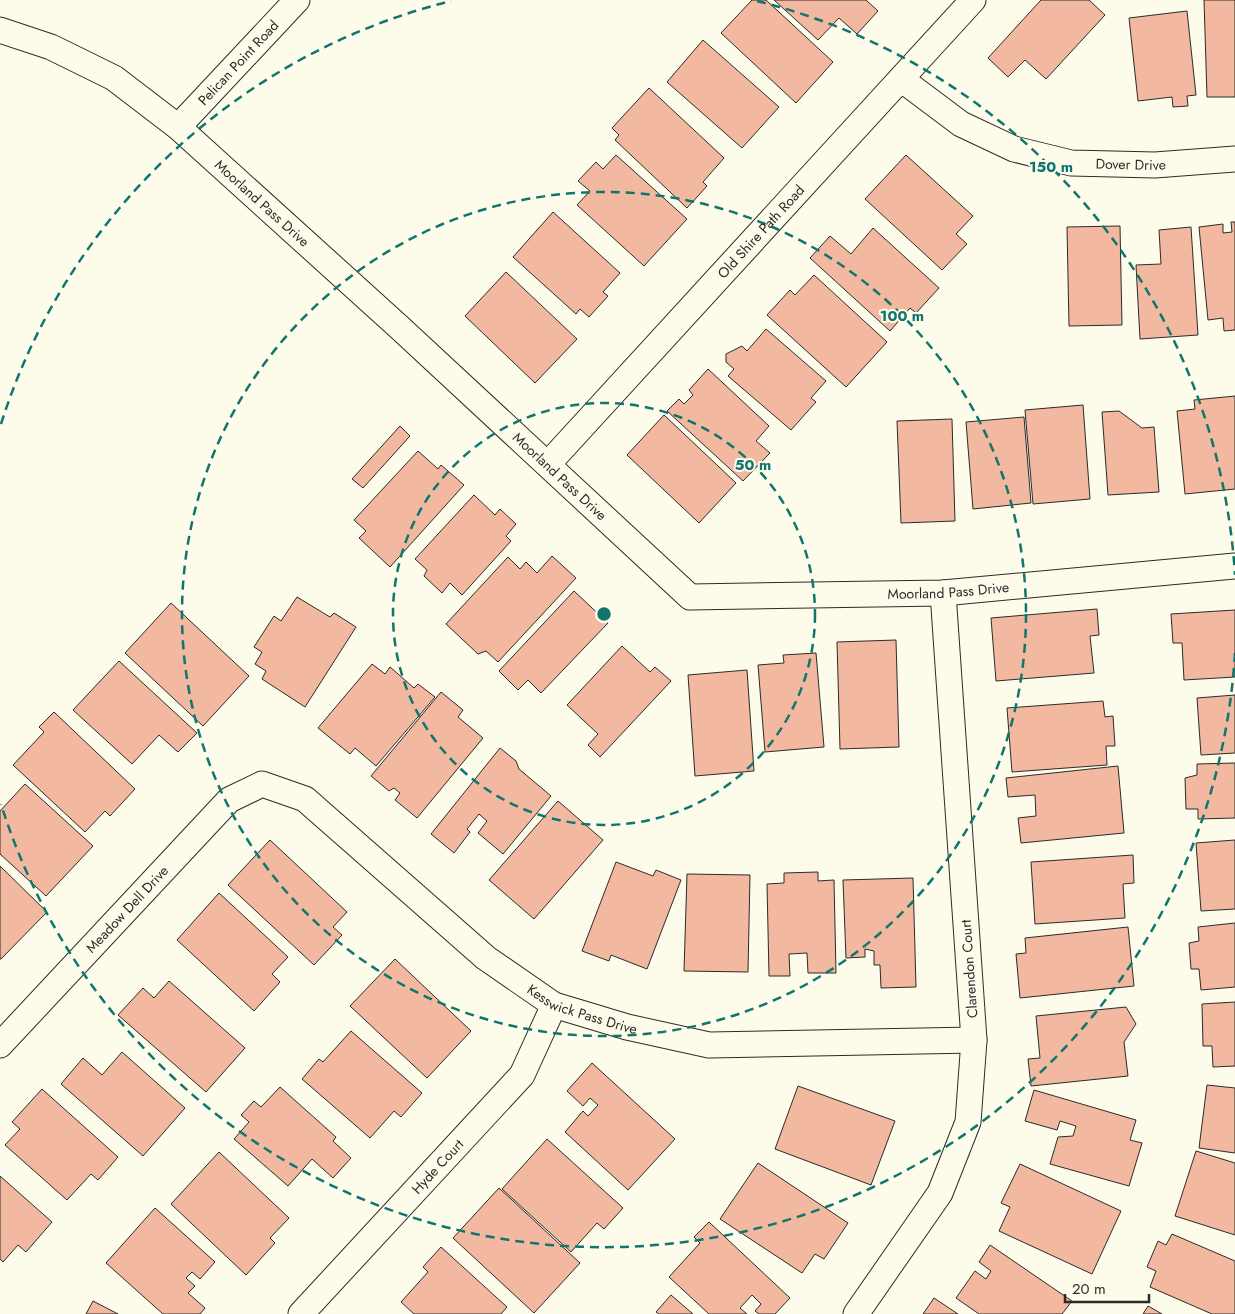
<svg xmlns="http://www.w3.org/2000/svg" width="1235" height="1314" font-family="Jost,sans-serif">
  <rect width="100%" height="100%" fill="#fdfbea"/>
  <path fill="#f2b8a0" stroke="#2b2b2b" d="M752,0H766L833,62L796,103L721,33Z
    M774,0H866L878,11L857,34L839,18L818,40Z
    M1041,0H1089L1105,15L1046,79L1025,60L1008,77L988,58Z
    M1204,0H1235V97H1207Z
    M1187,11L1196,95L1187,96L1188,106L1173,107L1172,97L1138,101L1129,18Z
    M703,40L779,107L742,148L667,82Z
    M649,88L724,158L703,182L707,186L687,208L615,140L619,135L612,128Z
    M616,155L687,219L644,266L577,205L590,191L578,181L596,162L603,169Z
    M906,155L973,216L956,234L967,244L942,270L865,199Z
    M553,212L620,273L603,292L608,296L589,317L580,309L576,314L513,257Z
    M1231,222H1235V330L1224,331L1223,318L1208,320L1199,227L1223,224V233L1232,232Z
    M1120,226L1122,325L1069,326L1067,227Z
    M1191,227L1198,335L1140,339L1136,265L1161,264L1159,230Z
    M873,228L939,288L916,313L910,308L890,331L810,258L830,236L851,254Z
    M506,272L577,339L535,383L465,316Z
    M814,275L887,342L846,387L767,315L790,290L795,295Z
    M766,329L826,381L811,398L816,402L791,430L728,376L734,369L726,362V354L742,346L747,351Z
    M708,369L769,426L756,441L770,453L743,481L667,411L679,399L684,404L693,395L689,390Z
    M1235,396V489L1185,494L1177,411L1195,409L1194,400Z
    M1083,405L1090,499L1033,504L1025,410Z
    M1119,411L1142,428L1154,427L1159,492L1108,495L1102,412Z
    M664,415L736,483L699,523L627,455Z
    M1024,417L1031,503L973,509L966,422Z
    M952,419L955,521L901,523L897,421Z
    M400,426L410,436L363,488L352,479Z
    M418,451L438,469L441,465L464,485L390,567L359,538L366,531L354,520Z
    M474,495L495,515L500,509L516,524L506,536L511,541L462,595L450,583L442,593L424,576L427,570L415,559Z
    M552,556L576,578L498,662L486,651L478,654L446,624L508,557L520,569L526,562L537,573Z
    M574,591L608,623L541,693L528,680L518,690L499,671Z
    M297,597L330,617L334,613L356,627L305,707L262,679L266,671L255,664L262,652L254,647L274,616L281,621Z
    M171,603L249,676L203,726L125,653Z
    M1097,609L1099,635L1090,636L1094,673L996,681L991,618Z
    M1235,610V677L1184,680L1182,643H1173L1171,614Z
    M896,640L899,747L840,749L837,642Z
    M622,646L650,672L655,667L671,681L600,757L588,745L598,734L567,705Z
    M816,653L824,747L765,752L758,665L784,663L783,655Z
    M119,661L197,733L178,752L159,735L132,764L73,710Z
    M372,664L385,674L390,667L414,688L418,684L435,697L376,766L355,748L350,754L318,728Z
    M747,670L754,771L695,776L688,675Z
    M441,692L463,710L458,717L483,738L417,818L395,800L400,793L394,788L389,791L371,776Z
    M1235,695V753L1201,755L1197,698Z
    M1103,701L1105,717L1113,716L1115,746H1106L1107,765L1012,772L1007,708Z
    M54,712L135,789L110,816L105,811L85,832L13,765L44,732L39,727Z
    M500,748L516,761L519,769L551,796L503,854L478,833L487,821L479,814L467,829L470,832L454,853L431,834Z
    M1235,763V818L1198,819V809H1186L1185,778L1197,775V764Z
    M1118,766L1124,833L1021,843L1018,818L1036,816L1035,795L1008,797L1006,778Z
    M25,784L93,846L46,896L0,854V811Z
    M558,801L603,840L534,919L489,880Z
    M270,840L347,912L333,927L342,935L314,965L228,885Z
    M1235,840V909L1201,911L1196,843Z
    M1133,855L1134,883L1123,884L1125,918L1035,924L1031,862Z
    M616,862L653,876L656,870L681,880L647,969L611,955L609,961L582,951Z
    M0,866L47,912L1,959H0Z
    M818,872V881L834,880L836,973H808L807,953L789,954L790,976H769L767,884L784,883V873Z
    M687,874L750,875L748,972L684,971Z
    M913,878L916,987L881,988L880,965H874V951L865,949V957L846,958L843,880Z
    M219,893L288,957L272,974L280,982L254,1011L177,940Z
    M1235,923V987L1201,990L1199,969H1191L1189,943L1199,941L1198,927Z
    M1128,927L1134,986L1020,998L1016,954L1026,953L1025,938Z
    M395,959L471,1031L427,1078L350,1006Z
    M169,981L245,1048L206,1092L118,1015L143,988L154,998Z
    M1235,1002V1066L1213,1067L1212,1046H1203L1202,1004Z
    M1126,1007L1136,1024L1124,1042L1128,1076L1031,1086L1028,1059L1040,1058L1036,1016Z
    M351,1031L422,1093L401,1117L394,1111L370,1138L302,1079L319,1059L323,1062Z
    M122,1052L185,1108L143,1156L61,1084L83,1058L102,1075Z
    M592,1063L675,1139L628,1190L565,1132L583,1111L588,1116L598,1105L590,1098L583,1106L567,1091Z
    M1207,1085L1235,1088V1153L1199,1148Z
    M798,1086L895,1121L871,1185L775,1149Z
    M280,1087L336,1137L333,1141L351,1158L333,1178L312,1159L288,1186L234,1139L249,1122L241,1115L254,1101L261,1107Z
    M42,1089L118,1157L98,1180L91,1174L67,1200L5,1145L20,1129L12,1122Z
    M1034,1090L1136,1120L1130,1140L1142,1143L1129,1186L1050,1164L1058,1137L1073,1136L1076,1126L1060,1121L1057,1130L1025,1121Z
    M547,1139L623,1208L604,1229L597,1223L571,1252L502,1189Z
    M1196,1151L1235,1163V1235L1175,1216Z
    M219,1152L289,1218L270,1238L275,1243L246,1275L171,1204Z
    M758,1163L848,1223L824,1259L815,1254L802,1273L720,1219Z
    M1020,1164L1121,1211L1092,1274L999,1231L1010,1207L1001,1203Z
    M0,1176L52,1222L26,1252L18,1245L3,1262L0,1259Z
    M499,1188L580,1263L534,1313L453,1238Z
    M155,1208L215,1262L200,1279L192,1272L186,1278L195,1286L188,1293L205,1308L200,1314H163L106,1263Z
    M709,1222L790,1298L775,1314H759L755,1311L761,1304L752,1295L740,1308L747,1314H709L669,1277L700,1243L694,1237Z
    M1172,1234L1235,1261V1314H1212L1150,1287L1156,1271L1147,1267L1158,1241L1166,1245Z
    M990,1245L1072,1301L1062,1314H979L956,1298L975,1271L986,1279L991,1271L979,1262Z
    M441,1247L507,1307L501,1314H414L401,1302L428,1272L423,1267Z
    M671,1295L693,1314H659L656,1312Z
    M934,1298L958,1314H923Z
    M93,1301L118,1314H86Z
    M1148,1306L1162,1314H1143Z"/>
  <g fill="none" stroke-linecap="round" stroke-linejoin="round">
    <g stroke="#2b2b2b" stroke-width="27">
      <g id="minor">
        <path id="s1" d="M0,30L51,47L114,78L178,127L399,327L690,597L943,593L1235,566"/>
        <path id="s2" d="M901,79L961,124L1014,149L1071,163L1155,165L1235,159"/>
        <path id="s3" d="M178,127L297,0"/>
        <path id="s4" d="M548,464L973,0"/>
        <path id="s5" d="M0,1045L229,800L262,784L305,799L486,958L554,1005L627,1027L709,1045L974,1040"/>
        <path id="s6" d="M301,1314L522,1075L554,1005"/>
        <path d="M856,1314L940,1193L968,1122L974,1040L943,593"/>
      </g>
    </g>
    <use href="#minor" stroke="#fdfbea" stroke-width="25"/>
  </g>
  <g fill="none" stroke="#0f766e" stroke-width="2.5" stroke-dasharray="9 6">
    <circle cx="604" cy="614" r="211"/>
    <circle cx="604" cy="614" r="422"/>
    <path d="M1235 653A632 632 0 0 1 1 804M1 424A632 632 0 0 1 451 1M757 1A632 632 0 0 1 1235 575"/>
  </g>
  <g text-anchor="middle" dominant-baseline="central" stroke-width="4" stroke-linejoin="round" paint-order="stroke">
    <g font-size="14" fill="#2b2b2b" stroke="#fdfbea">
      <text stroke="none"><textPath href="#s3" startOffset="88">Pelican Point Road</textPath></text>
      <text stroke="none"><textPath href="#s2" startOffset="252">Dover Drive</textPath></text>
      <text stroke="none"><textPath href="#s1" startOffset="318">Moorland Pass Drive</textPath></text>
      <text stroke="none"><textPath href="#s4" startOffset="315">Old Shire Path Road</textPath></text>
      <text stroke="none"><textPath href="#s1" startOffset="722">Moorland Pass Drive</textPath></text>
      <text stroke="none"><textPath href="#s1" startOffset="1158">Moorland Pass Drive</textPath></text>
      <text stroke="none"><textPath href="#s5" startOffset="186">Meadow Dell Drive</textPath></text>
      <text transform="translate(969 969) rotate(-94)">Clarendon Court</text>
      <text stroke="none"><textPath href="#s5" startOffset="769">Kesswick Pass Drive</textPath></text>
      <text stroke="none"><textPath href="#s6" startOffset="201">Hyde Court</textPath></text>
    </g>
  </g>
  <circle cx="604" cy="614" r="8" fill="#0f766e" stroke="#fdfbea" stroke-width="2.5"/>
  <g font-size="15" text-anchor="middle" font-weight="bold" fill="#0f766e" stroke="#fdfbea" stroke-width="4" stroke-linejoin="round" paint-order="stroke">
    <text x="1051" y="172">150 m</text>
    <text x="902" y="321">100 m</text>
    <text x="753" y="470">50 m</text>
  </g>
  <path d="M1065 1294v8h84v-8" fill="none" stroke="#2b2b2b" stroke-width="2.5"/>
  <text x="1072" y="1294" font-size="15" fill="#2b2b2b" stroke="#fdfbea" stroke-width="4" paint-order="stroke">20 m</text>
</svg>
